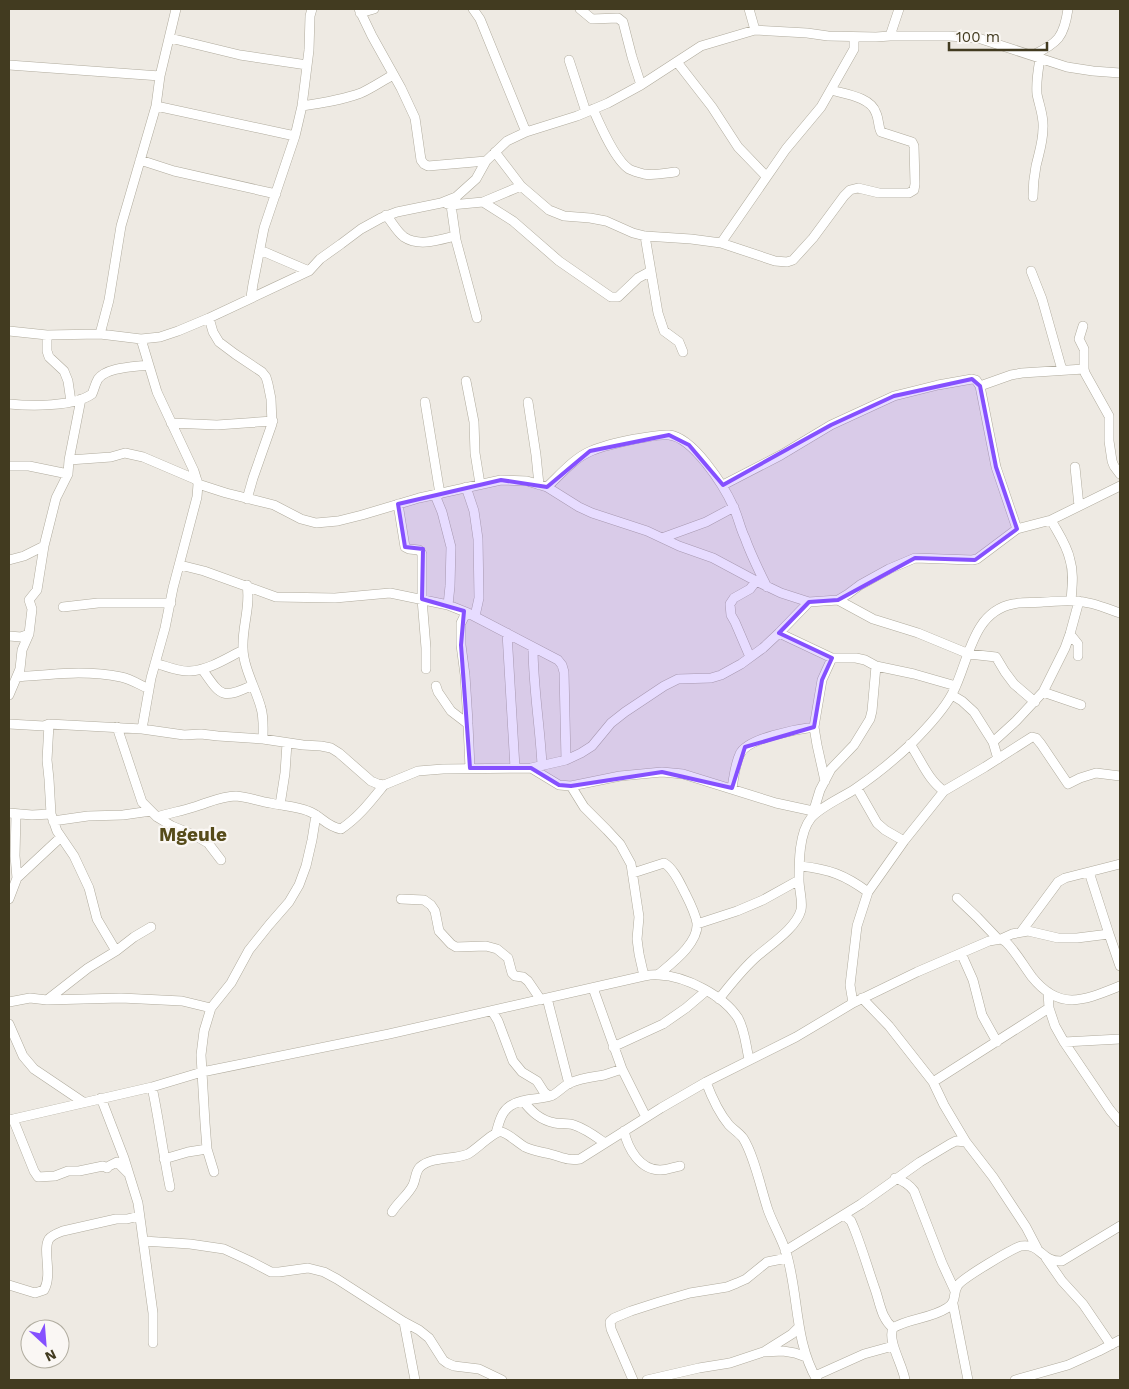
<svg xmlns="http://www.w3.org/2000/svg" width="1129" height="1389" font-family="'Work Sans',sans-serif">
  <rect width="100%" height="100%" fill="#eeeae3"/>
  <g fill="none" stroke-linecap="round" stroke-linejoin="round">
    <g stroke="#b0ab9d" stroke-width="10">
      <path id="minor" d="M359,9L372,36L401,88L415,118L421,160L424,164L428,166L486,161
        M473,9L480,19L526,132
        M580,9L592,19L618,18L623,22L632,57L641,85
        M749,9L755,30
        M360,13L374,9
        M890,36L899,9
        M170,38L240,55L307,65
        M1033,55C1058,43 1064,37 1068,9
        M569,60L586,112
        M677,62L712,107L738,147L766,176
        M9,65L160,76
        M156,106L295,136
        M302,106C322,103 342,100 361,93C372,88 382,81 393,75
        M593,109C600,125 615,160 629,169C633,171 640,173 644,174C654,176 665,173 675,172
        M495,152L521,186L549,210L564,216L590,218L606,221L633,233L645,236L691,239L721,243L775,261L787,262L793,260L813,238L844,196L850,190L858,188L879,193H909L914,190L915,184L914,146L912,142L881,132C878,126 879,119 876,113C871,97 845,94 831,90
        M140,160L174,171L276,194
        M1033,197C1033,187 1034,176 1036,166C1039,153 1043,142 1043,128C1044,116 1039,105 1037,94C1036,82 1038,70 1040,59
        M483,202L513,221L559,261L611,297H618L638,278L651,271
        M447,204L451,205L483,202L521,186
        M451,205L456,240L477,318
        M386,215C392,222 397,232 404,237C419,247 439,240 455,236
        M645,236L658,313L664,331L679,342L683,352
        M721,243L786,149L821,107L854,49V37
        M260,250L309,271
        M1031,271L1042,299L1062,370
        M251,297L253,284L264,228L295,136L302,106L309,50L310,16L312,9
        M209,318L213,332L219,342L235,354L262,372L266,377L268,384L271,399L272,424L253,478L247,499
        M1083,326L1079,339L1084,349V369L1085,373L1109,416V441L1112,461L1114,466L1120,474
        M9,331L47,335L100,334L141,339L160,337L178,331L209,318L309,271L320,259L341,244L361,229L381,218L397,212L441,203L456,197L476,179L486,161L507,141L526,132L577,116L608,103L641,85L701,46L755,30L807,33L828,36L876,37L890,36H949L978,38L1067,67L1093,71L1120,73
        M100,334L109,300L121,226L156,106L160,76L176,9
        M47,335V351L49,357L64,371L68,381L71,402
        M141,339L157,392L194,471L198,484L197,497L173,588L165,628L151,678L142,729
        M466,381L474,422L475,453L480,484
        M980,386L1011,375L1022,373L1084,369
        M425,402L440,494
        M528,402L536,455L539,485
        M9,404C30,406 74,407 92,394C94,390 95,384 98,379C107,367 134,367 148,365
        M171,423L217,425L273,421
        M69,460L111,457L125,453L143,457L197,480
        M9,466H29L68,474
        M1075,467L1079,506
        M198,484L226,493L274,505L301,519L316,523L338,521L362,515L419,498L501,480L527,481L547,487L579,507L592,513L647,531L679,546L713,558L756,581L781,593L809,602L838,600L848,594L860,585L889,569L915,558L972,560L977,559L1017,529L1051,520L1120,486
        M723,485L781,455L831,425L894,396L938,385L972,379L976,380L980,386L996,467L1017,529
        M466,487L474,511L478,539L479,598L475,616
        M547,487C560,475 574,458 591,451C605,445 620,442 635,439C644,438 659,434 669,435C693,437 724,486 733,506C738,516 740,528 745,538C751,555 759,571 767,587
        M435,495L442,512L451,547L450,586L448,605
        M398,504L405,547L409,549L419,550L422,554V599L426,648V669
        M1051,520C1058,533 1067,545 1070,560C1074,573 1072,587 1071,601
        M662,538L706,522L734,507
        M9,560L24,556L44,546
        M180,565L204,571L276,597L335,598L390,593L448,605L468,613L558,660L562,665L564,672L566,760
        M247,585C251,606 242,626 243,648C243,667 256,689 261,708C264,718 263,728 263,739
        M838,600L873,619L918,633L969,654L996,657L1005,672L1014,684L1035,702
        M63,607L98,603H171
        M507,633L515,768
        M779,633L832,658H856L865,660L876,666L914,674L956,686
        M1070,634L1078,644V656
        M9,636L21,637L29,634
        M533,647C533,686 540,726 542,765
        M750,657L735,622L731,615L730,604L734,598L750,589L756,581
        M155,663C166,666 179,672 190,671C209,670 227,658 243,650
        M202,669C221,696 221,700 253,685
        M17,677C51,674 87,670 121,677C131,679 140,685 149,689
        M436,686L438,692L451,711L468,724L470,768
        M1043,692L1081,705
        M9,695L20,669L22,650L29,634L32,609L29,600L37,590L44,546L56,498L68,474L69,460L81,399
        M952,695L962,701L974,712L993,742L998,759
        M468,722L465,675L461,645V623L464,617L468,613
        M9,724L44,726L49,724L142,729L184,735L201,734L218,736L263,739L303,745L321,746L331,748L339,753L371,781L378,784L384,785L418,771L443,769L531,768L566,760L581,753L592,746L611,723L625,712L664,686L678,679L711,678L721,675L741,664L763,648L779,633L809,602
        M49,724L47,760L49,779L51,814L57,831L74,856L89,888L97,919L116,951
        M117,727L142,802L157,817L172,826L196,836L208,843L221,860
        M993,742L1016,721L1043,692L1065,648L1070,634L1079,601
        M910,744C921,760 928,780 944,791
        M531,768L559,785L571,786L620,776L662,772L683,774L776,803L813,811
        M825,781L817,745L814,727L822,680L832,658
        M571,786L584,807L607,830L620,844L631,864L639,917L637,939L639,954L644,976
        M732,788C734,777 735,764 740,754C747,738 798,729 814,727
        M857,788L877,823L885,830L904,841
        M280,805L285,773L287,743
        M9,813L32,815L51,814
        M16,814L15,856L17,878
        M812,816L820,790L831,769L854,745L870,719L872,711L876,666
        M157,817C169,813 182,811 194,807C208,803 221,796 236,796C248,797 258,801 270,803C283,806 296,806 308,811C322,816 325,826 341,829C359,817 371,801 384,785
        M53,821L88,816L123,815L151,811
        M800,866C829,869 845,875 868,892
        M1089,872L1109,934
        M633,873L664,863C673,868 679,881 684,891C689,901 695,912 697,923C699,943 672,963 659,974
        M957,898L977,917L998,939
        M9,899L17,878L61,837
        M401,899L424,900L431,905L435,911L439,931L451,944L456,947L486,946L497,949L508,958L512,973L515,976L523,977L528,981L541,1000
        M697,924L737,911L763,900L799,880
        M1021,932L1058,882L1065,878L1120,864
        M1001,939L1012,934L1028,931L1058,938H1077L1109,934L1120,966
        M961,953L973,980L982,1015L997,1042
        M593,988L622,1069L646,1117
        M1048,992L1049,1008L1055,1026L1064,1042L1110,1110L1120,1122
        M547,998L569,1084
        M862,998L889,1026L933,1082L944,1105L966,1142L993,1177L1026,1227L1037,1248
        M719,999C730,985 741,971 754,959C768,946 796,929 801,910C803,901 799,890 799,880C799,862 799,833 811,818C820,807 843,797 855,789C873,777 896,758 911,744C925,730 943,711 952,694C969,663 971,612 1013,604C1022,602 1033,603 1043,602C1053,602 1063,600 1073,601C1090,601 1105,608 1120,613
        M47,1000L88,968L116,951L134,937L151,927
        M9,1002L30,998L47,1000L121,998L182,1001L211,1008
        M853,1003L850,985L857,926L868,892L904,841L944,791L985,767L1032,737L1036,738L1041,744L1068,784L1080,778L1096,773L1120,776
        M492,1011L498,1021L513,1061L522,1072L537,1081L544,1092L549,1096
        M9,1024L23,1056L34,1069L83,1102
        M1064,1042L1120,1039
        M613,1047L663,1024L686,1008L706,991
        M706,1082C712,1098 718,1112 729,1125C734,1130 739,1133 743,1138C754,1155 761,1189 768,1210C773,1224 781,1237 786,1252C799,1294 794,1341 817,1380
        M933,1082L1049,1008
        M152,1087C159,1120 163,1153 170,1187
        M101,1098L124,1158L138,1203L153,1313V1343
        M523,1101C532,1112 540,1120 555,1123C561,1124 568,1123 574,1125C586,1129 595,1136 605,1143
        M13,1119L34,1171L38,1177L55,1176L68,1171H79L103,1166L107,1168L109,1166L117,1162L129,1174
        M9,1120L152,1087L202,1072L389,1034L644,976C649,975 654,974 659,975C686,976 724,996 738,1018C745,1030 746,1047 749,1059
        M624,1131C628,1149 640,1170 660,1170C667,1170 674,1167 680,1166
        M496,1133C499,1123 501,1112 510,1106C522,1098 538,1100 551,1096C558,1093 563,1086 570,1083C581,1078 592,1077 604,1075C610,1073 616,1071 622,1069
        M164,1159L188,1152L207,1149
        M214,1172L207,1149L205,1123L201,1055L204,1031L211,1008L231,983L249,950L269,925L289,902L299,885L306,866L312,840L316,815
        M895,1178C904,1181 909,1184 914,1191L942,1263L955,1291
        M392,1212C398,1202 408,1195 413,1185C416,1179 415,1172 420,1167C432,1156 454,1160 468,1154C477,1149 495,1130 502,1132C509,1134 518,1143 525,1147C533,1151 542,1152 550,1154C562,1157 567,1161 580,1159L661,1108L706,1082L796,1037L853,1003L917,972L989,941L1001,939L1006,942C1016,952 1023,965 1032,977C1060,1012 1085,1000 1120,986
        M844,1215L851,1221L854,1228C862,1248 868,1269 875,1289C880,1303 881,1318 893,1328
        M143,1241L190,1244L224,1249L250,1261L271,1272H279L308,1268L324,1272L337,1279L404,1322L419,1330L429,1338L443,1360L447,1363L454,1366L479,1369L502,1380
        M785,1251L861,1204L920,1162L950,1144L956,1141L966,1142
        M1046,1258L1062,1281L1083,1304L1111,1345
        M9,1285L35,1293L44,1290C53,1274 42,1250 49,1239C52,1235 58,1233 63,1231L116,1219H127L139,1216
        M953,1304L968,1380
        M404,1322L415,1380
        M765,1351L792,1334L799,1327
        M815,1376L864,1354L893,1346
        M633,1380L611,1329L610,1322L614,1318L631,1311L659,1302L690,1293L727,1287L737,1283L746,1279L767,1262L787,1258
        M647,1380L699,1368L730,1363L763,1352L783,1351L795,1353L806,1357
        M905,1380C903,1365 887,1341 893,1328C909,1318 930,1319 947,1308C958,1301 952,1293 958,1285C963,1278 1013,1248 1021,1246C1042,1243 1040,1262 1062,1261L1120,1226
        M1015,1380L1068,1365L1099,1351L1120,1340"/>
    </g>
    <use href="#minor" stroke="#fff" stroke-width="9"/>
  </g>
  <path fill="#8550ff" fill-opacity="0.2" stroke="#8550ff" stroke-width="4" stroke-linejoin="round" d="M972,379L980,386L996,467L1017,529L975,560L915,558L838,600L809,602L779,633L832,658L822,680L814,727L745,747L732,788L662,772L571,786L559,785L531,768H470L461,645L464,611L422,599L423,549L405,547L398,504L501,480L547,487L590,451L669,435L689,445L723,485L831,425L894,396Z"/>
  <g text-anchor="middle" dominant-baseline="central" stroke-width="4.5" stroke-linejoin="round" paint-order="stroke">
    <g font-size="19" font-weight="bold" fill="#564b19" stroke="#faf7f4">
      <text x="193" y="834">Mgeule</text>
    </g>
  </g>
  <rect width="1129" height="1389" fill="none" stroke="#423b20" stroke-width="20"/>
  <g transform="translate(45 1344) rotate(154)"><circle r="24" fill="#faf7f4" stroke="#b0ac9f"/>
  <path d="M0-4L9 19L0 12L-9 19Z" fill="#8550ff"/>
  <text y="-8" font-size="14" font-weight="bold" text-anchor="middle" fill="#423b20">N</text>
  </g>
  <path d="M949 42v8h98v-8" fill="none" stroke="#423b20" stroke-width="2.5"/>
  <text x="956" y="42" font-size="15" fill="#423b20" stroke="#faf7f4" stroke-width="4" paint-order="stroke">100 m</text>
</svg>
